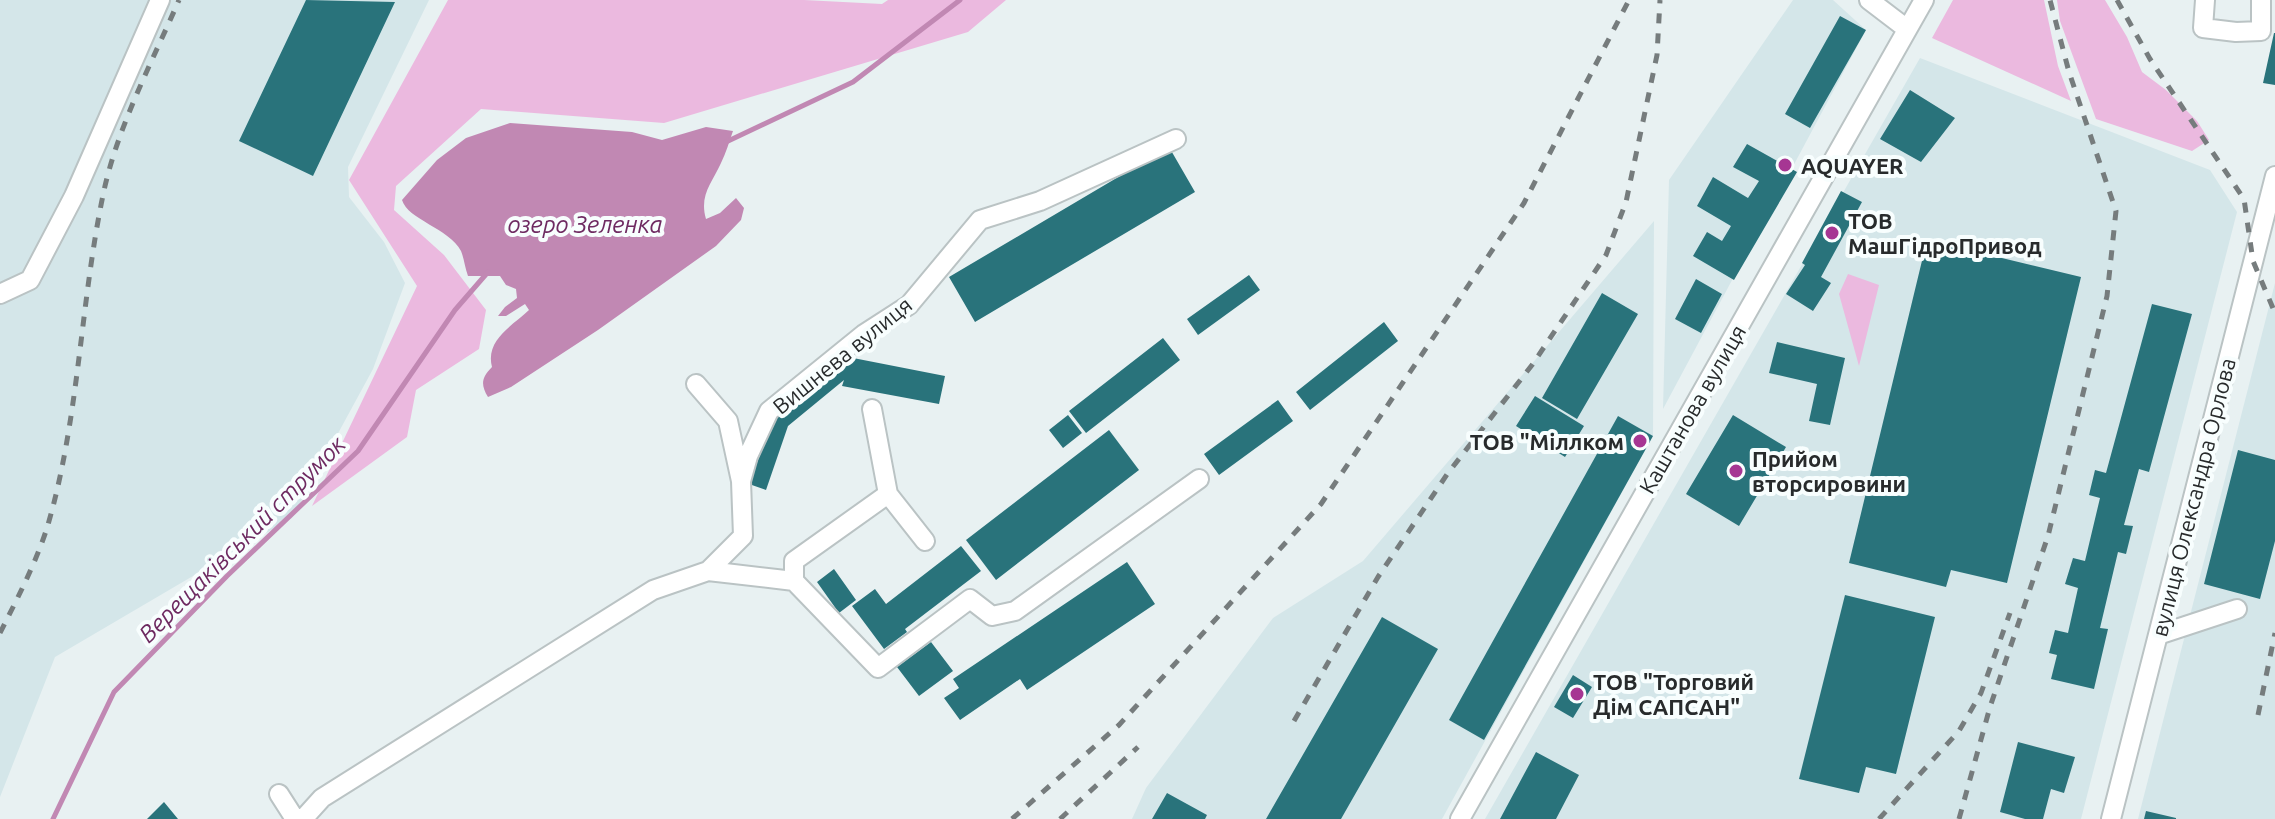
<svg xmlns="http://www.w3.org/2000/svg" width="2275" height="819" font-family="Ubuntu,sans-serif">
  <rect width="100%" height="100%" fill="#e8f1f2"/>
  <path fill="#d4e6e9" d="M0,0H429L348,167L349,197L384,242L405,283L373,369L292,518L55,657L0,797Z
    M1793,0H1833L1866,30L1663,409L1669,180Z
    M1920,58L2210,170L2237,212L2081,819H1485Z
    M1654,221L1653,436L1442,819H1132L1146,788L1273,618L1363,561Z
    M2275,283V819H2138Z"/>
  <path fill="#ebb9df" d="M448,0H804L882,4L888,0H1006L968,32L664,123L481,109L396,186L394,210L444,255L486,310L479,349L416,390L407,437L312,506L417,286L349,180Z
    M1953,0H2044L2058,66L2071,101L1932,38Z
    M2057,0H2105L2127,37L2142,72L2166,90L2197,121L2209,140L2192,151L2096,119L2060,21Z
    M1848,274L1879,285L1859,366L1839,294Z"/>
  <path fill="#c188b3" d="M510,123L632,132L662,140L706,127L733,131C729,142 726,153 721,163C712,183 699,195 706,219L720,213L736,198L744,208L741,220L716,246L598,330L511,387L488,397C480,384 482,377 492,367C485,340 512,326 529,310L525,304L506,316H498L505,307L517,298L516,289L506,285L500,276H468C465,268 464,258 461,251C449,228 408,220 402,200L437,160L466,138Z"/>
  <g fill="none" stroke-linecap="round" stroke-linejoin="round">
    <path stroke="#c188b3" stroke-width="5" d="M726,142L853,82L960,0
      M53,819L114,692L227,576L358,451L455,310L488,272"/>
  </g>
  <path fill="#29737b" d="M306,0L395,2L313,176L239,141Z
    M1840,16L1866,30L1810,128L1785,114Z
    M2274,33H2275V85L2263,83Z
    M1910,90L1955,118L1921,162L1880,139Z
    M1747,144L1797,172L1734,280L1693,256L1707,232L1722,241L1731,226L1697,206L1713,177L1748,198L1759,181L1733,167Z
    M1169,147L1195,192L975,322L949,277Z
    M1841,191L1862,202L1821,277L1831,283L1813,311L1786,294L1805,265L1802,263Z
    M1927,240L2081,277L2007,583L1951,570L1946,587L1849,563Z
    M1249,275L1260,290L1198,335L1187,319Z
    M1696,279L1722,294L1701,333L1675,319Z
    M1602,293L1638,314L1577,419L1542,398Z
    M2152,304L2192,314L2149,472L2139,469L2124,525L2133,526L2126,554L2118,552L2100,628L2108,629L2094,689L2051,679L2057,655L2049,653L2055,630L2068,633L2078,588L2065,584L2073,558L2085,561L2100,498L2089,495L2095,470L2106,473Z
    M1384,322L1398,341L1310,410L1296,392Z
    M1163,338L1180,360L1086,433L1069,411Z
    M1777,342L1845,358L1830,425L1809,421L1817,384L1769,373Z
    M848,357L945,376L939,404L842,386L844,380L788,426L766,490L749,484L773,420Z
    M1535,396L1584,426L1565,457L1516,426Z
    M1278,400L1293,421L1219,475L1204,454Z
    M1068,415L1082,433L1063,448L1049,430Z
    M1733,415L1786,447L1739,526L1686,494Z
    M1618,416L1653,436L1484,740L1449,720Z
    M1109,430L1139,470L996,580L966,540Z
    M2238,450L2275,460V541L2260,599L2204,584Z
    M961,546L981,571L905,629L907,632L884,649L852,606L875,589L886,604Z
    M1127,562L1155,604L1027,690L1020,679L960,720L944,698L959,688L953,679Z
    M834,569L856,600L839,613L817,582Z
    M1845,595L1935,617L1896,774L1866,767L1859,793L1799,779Z
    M1382,617L1438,649L1341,819H1266Z
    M931,642L953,671L919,696L897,667Z
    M1573,675L1592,687L1573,718L1554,707Z
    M2018,742L2075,757L2064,793L2051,789L2043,819H2025L2000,812Z
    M1536,752L1579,775L1556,819H1500Z
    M1167,793L1207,815L1205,819H1152Z
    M164,802L178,819H147Z
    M2146,811L2176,818V819H2144Z"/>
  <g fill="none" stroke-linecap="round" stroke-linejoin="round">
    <g stroke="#bac3c4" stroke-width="22">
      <path id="minor" d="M1869,0L1907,29
        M2205,0L2203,28L2236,32L2261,31V0
        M0,294L30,280L74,196L160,0
        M696,384L728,421L741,481L743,536L708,571
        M741,481L748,456L769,411L864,334L909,305L980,220L1040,201L1176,139
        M888,494L925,541
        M794,581V561L888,494L872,409
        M2158,635L2237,609
        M279,794L295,819
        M303,819L322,798L653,590L708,571L794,581L878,668L970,599L992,616L1015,611L1199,479
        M1460,819L1924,0
        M2111,819L2275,176"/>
    </g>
    <use href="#minor" stroke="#fff" stroke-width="18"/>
    <path stroke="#767c7d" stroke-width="5" stroke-dasharray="10 10" stroke-linecap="butt" d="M2117,0L2150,59L2244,199L2253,261L2275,313
      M0,633C17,599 35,565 47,528C80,417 80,299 105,186C120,122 153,60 179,0
      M2258,715L2275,633
      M1294,721L1378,577L1448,473L1532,365L1606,255L1626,202L1657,55L1660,0
      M1012,819L1119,725L1321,504L1524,203L1629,0
      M1060,819L1138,747
      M1879,819L1959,731L1981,693L2010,613
      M1959,819L1990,707L2048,536L2107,296L2116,211L2069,72L2050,0"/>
  </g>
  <g fill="#a63693" stroke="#f8fefe" stroke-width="3">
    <circle cx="1785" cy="165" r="8"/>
    <circle cx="1832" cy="233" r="8"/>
    <circle cx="1640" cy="441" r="8"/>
    <circle cx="1736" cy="471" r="8"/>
    <circle cx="1577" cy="694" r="8"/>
  </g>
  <g text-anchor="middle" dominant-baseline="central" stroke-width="8" stroke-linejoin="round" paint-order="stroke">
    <g font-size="22" font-weight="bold" fill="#282b2c" stroke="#f8fefe" text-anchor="start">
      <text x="1801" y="165">AQUAYER</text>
      <text x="1848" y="220">ТОВ<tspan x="1848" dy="25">МашГідроПривод</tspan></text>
      <text x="1624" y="441" text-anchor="end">ТОВ "Міллком</text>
      <text x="1752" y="458">Прийом<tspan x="1752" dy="25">вторсировини</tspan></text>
      <text x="1593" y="681">ТОВ "Торговий<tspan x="1593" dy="25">Дім САПСАН"</tspan></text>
    </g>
    <g font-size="22" fill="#282b2c" stroke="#f8fefe">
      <text transform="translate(842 355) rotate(-39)">Вишнева вулиця</text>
      <text transform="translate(1692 409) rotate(-60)">Каштанова вулиця</text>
      <text transform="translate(2193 497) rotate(-76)">вулиця Олександра Орлова</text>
    </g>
    <g font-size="24" font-style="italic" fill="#6e2a61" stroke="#f8fefe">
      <text x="585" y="224">озеро Зеленка</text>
      <text transform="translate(242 539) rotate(-45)">Верещаківський струмок</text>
    </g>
  </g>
</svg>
